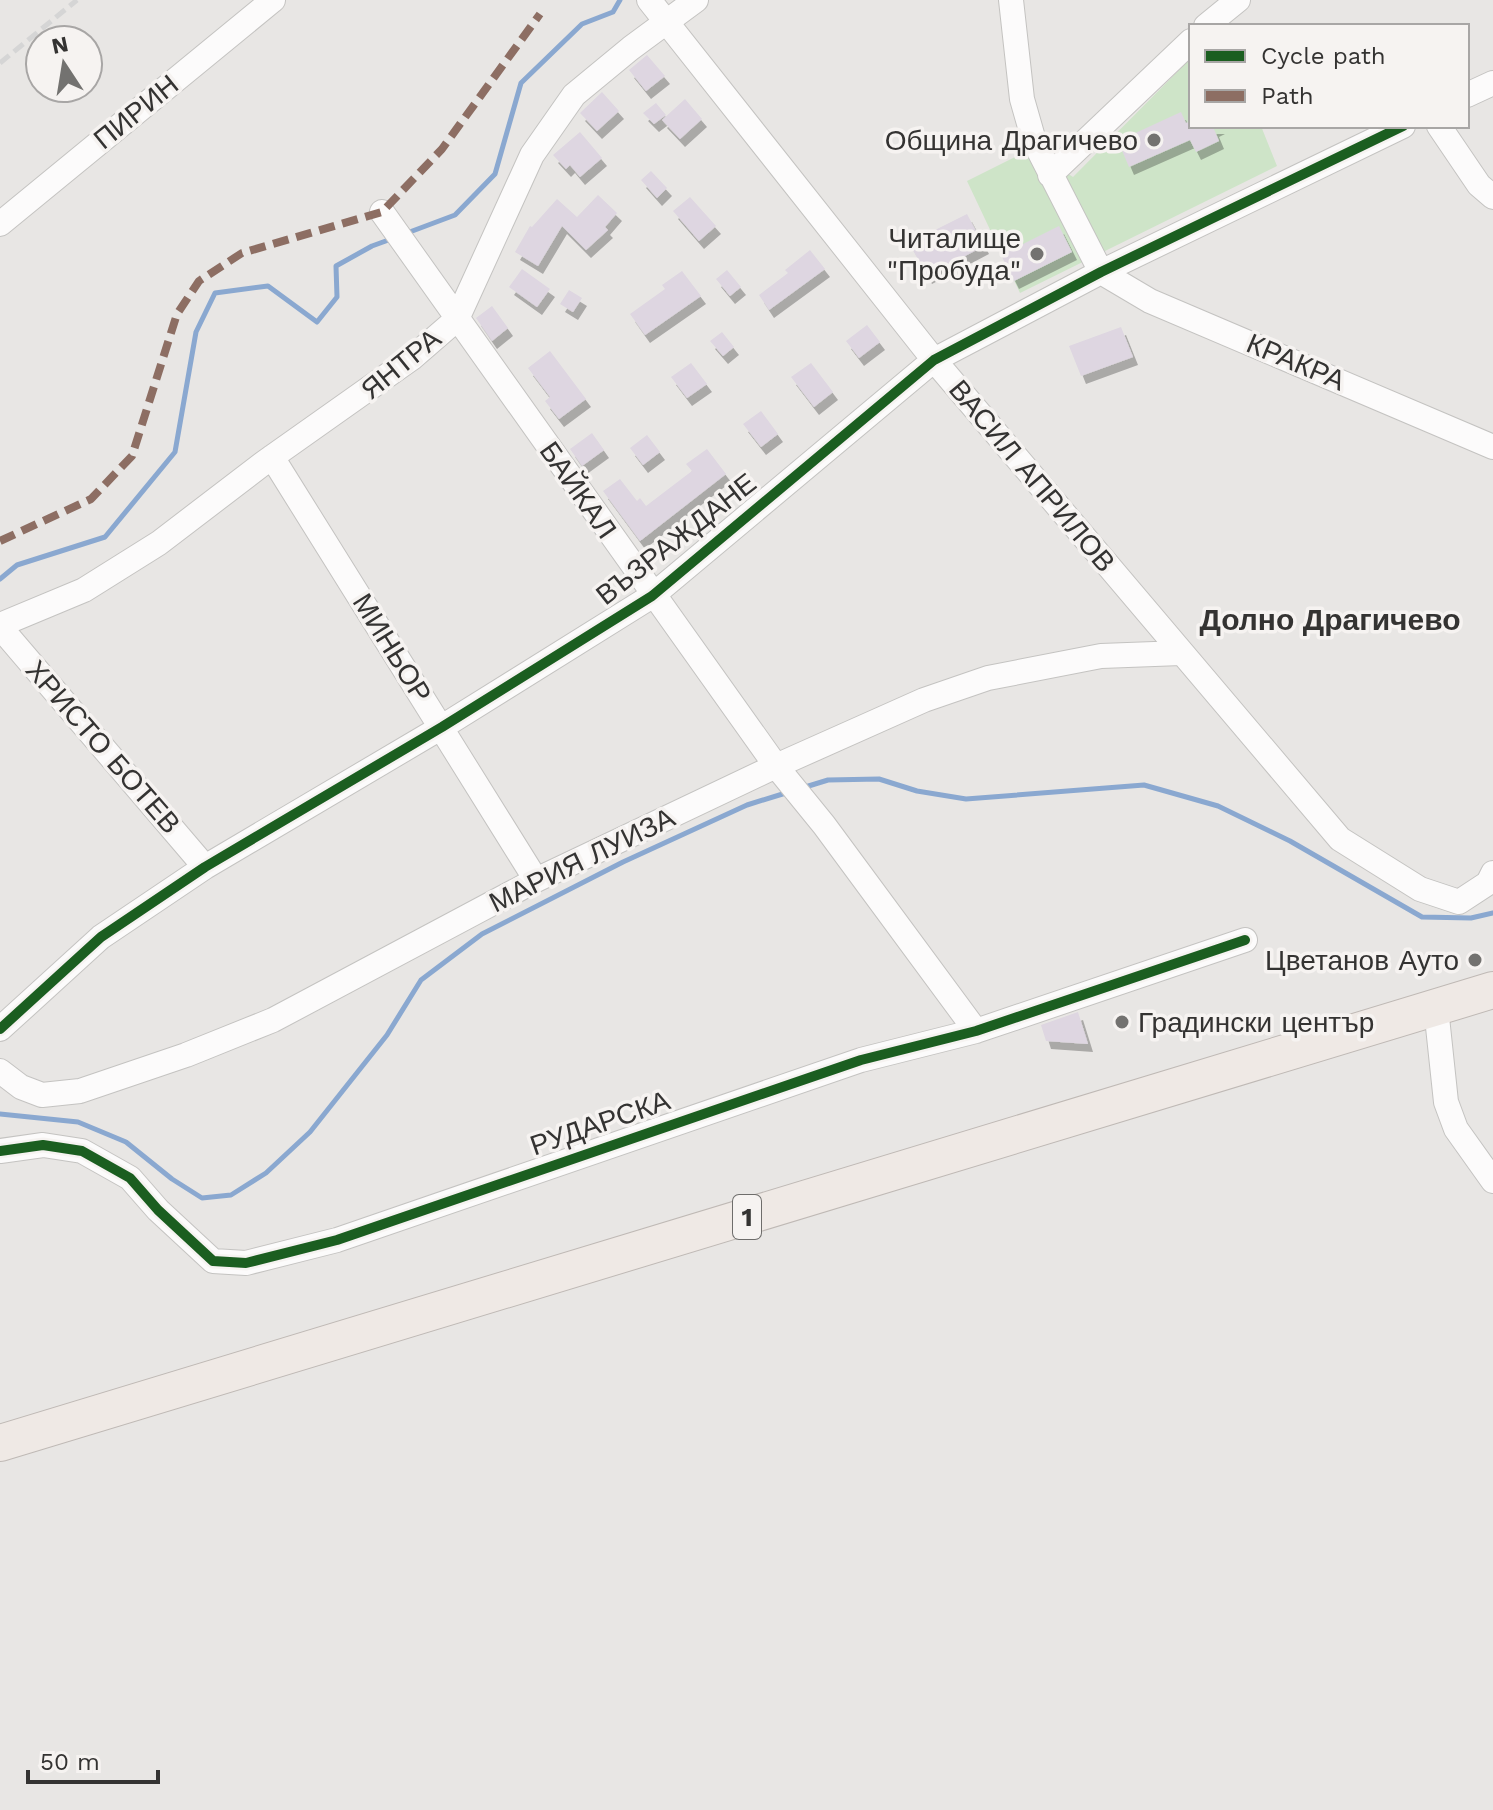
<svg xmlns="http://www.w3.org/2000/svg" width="1493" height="1810" font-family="'Work Sans',sans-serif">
  <defs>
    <filter id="shadow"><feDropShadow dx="5" dy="8" stdDeviation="0" flood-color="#0004"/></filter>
  </defs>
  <rect width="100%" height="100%" fill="#e8e6e4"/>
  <path fill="#cee4c8" d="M1191,58V126H1261L1277,166L1020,293L967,181L1031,149L1073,177Z"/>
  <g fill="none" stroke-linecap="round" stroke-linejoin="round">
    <path stroke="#8aa8d0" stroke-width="5" d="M407,233L455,215L495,174L521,83L582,24L613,12L620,0
      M0,579L17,565L105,537L175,452L196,332L215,293L268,286L317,322L337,297L336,266L372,246L394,238
      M802,788L828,780L879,779L917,791L966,799L1144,785L1218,806L1290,841L1422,917L1471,918L1493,913
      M0,1114L78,1122L126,1142L172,1179L202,1198L231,1195L266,1173L310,1132L387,1035L421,980L482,934L623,862L747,805L789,792"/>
  </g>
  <path fill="#ded6e1" filter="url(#shadow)" d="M647,55L665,76L646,91L629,70Z
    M602,92L619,111L597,131L580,113Z
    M685,99L702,119L680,139L662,120Z
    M656,103L666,115L654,124L643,113Z
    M1181,112L1186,123L1191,121V126H1220L1214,129L1219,141L1196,152L1190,140L1129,167L1118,141Z
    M580,132L602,158L580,177L570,165L566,169L553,155Z
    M651,171L667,188L657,198L641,180Z
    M598,195L617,213L605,227L608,230L586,250L562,226L538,266L515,252L530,226L532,227L557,199L577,217Z
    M690,197L716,226L699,241L673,211Z
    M967,214L984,246L927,276L909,243Z
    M1059,226L1072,252L1014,281L1001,255Z
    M810,250L825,269L769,310L759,295L788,273L785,270Z
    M522,269L550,289L537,307L509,287Z
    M727,270L741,287L730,296L716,279Z
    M682,271L701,296L645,335L630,314L665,289L662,285Z
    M569,290L582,298L573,312L560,304Z
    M492,306L508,328L492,341L476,318Z
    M867,325L880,342L859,358L846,341Z
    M1121,327L1133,357L1081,376L1069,346Z
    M722,332L734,347L723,356L710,341Z
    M550,351L586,399L559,419L545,401L550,397L528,368Z
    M691,363L707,384L687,398L671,377Z
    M811,363L833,392L814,407L791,377Z
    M761,411L778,434L761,447L743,424Z
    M592,433L604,450L582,466L570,449Z
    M647,435L660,452L643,465L630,448Z
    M707,449L726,474L640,541L603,491L620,479L637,501L640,498L646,506L692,471L686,464Z
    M1078,1012L1088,1044L1046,1041L1041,1025Z"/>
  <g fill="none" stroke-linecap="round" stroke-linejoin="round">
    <g stroke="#c4c3c1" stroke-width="26">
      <path id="minor" d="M649,0L934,360L1340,839L1420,889L1459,902L1488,883L1493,873
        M1011,0L1022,99L1034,141L1101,272
        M1206,26L1238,0
        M1467,95L1493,83
        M1439,126L1479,185L1493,197
        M1050,175L1191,41
        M382,212L776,766L824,825L976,1031
        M0,224L273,0
        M1101,272L1150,301L1493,447
        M272,457L536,880
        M0,625L84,590L159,543L265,462L412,358L457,319L532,155L574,95L631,48L696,0
        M0,627L205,867
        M1436,1008L1446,1102L1456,1129L1493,1181
        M0,1029L101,937L205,867L442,727L652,596L934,360L1101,272L1403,126
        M0,1071L21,1087L42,1095L80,1091L186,1055L273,1020L536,880L776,766L924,700L988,678L1101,656L1181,653
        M0,1151L43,1145L82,1151L130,1178L158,1210L213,1261L246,1263L337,1240L861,1060L976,1031L1245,940"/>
    </g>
    <g stroke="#bfb9b5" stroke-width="38">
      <path id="highway" d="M0,1443L1493,990"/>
    </g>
    <use href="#minor" stroke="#fcfbfb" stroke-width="24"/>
    <use href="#highway" stroke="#efe9e5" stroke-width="36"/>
    <path stroke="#d5d5d5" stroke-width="5" stroke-dasharray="12 6" stroke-linecap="butt" d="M0,63L77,0"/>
    <path stroke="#8d6e63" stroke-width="8" stroke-dasharray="16 8" stroke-linecap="butt" d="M0,541L91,499L132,456L177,314L199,281L242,253L382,212L442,149L540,14"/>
    <g stroke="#f6f3f1" stroke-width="15">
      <path id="cycleway" d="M0,1029L101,937L205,867L442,727L652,596L934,360L1101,272L1403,126
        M0,1151L43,1145L82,1151L130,1178L158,1210L213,1261L246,1263L337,1240L861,1060L976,1031L1245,940"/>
    </g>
    <use href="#cycleway" stroke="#1b5e20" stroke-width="10"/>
  </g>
  <g fill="#737270" stroke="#f6f3f1" stroke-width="3">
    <circle cx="1154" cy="140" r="8"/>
    <circle cx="1037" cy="254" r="8"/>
    <circle cx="1475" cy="960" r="8"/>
    <circle cx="1122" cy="1022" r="8"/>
  </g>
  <g text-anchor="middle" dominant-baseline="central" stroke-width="7" stroke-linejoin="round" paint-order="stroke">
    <rect fill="#f6f3f1" stroke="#6e6d6b" stroke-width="2" x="733" y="1195" width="28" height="44" rx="6"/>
    <g font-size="26" font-weight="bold" fill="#343332">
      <text x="747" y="1217">1</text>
    </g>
    <g font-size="28" fill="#343332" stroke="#f6f3f1">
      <text transform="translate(136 112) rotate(-39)">ПИРИН</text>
      <text transform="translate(1296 362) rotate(23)">КРАКРА</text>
      <text transform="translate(401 364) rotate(-39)">ЯНТРА</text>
      <text transform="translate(1032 476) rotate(50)">ВАСИЛ АПРИЛОВ</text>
      <text transform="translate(578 490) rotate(55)">БАЙКАЛ</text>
      <text transform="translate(676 539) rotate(-38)">ВЪЗРАЖДАНЕ</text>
      <text transform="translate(392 648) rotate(58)">МИНЬОР</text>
      <text transform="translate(103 747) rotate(49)">ХРИСТО БОТЕВ</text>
      <text transform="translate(582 860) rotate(-26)">МАРИЯ ЛУИЗА</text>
      <text transform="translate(600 1123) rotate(-19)">РУДАРСКА</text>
    </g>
    <g font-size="28" fill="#343332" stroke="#f6f3f1" text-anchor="end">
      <text x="1138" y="140">Община Драгичево</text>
      <text x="1021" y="238">Читалище<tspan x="1021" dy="32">"Пробуда"</tspan></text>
      <text x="1459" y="960">Цветанов Ауто</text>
      <text x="1138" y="1022" text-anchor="start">Градински център</text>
    </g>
    <g font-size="30" font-weight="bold" fill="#343332" stroke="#f6f3f1">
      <text x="1330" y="619">Долно Драгичево</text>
    </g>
  </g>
  <rect x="1189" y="24" width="280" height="104" fill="#f6f3f1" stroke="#a8a6a5" stroke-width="2"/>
  <rect x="1205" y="50" width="40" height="12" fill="#1b5e20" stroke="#a8a6a5" stroke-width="2"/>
  <text x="1261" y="64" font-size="24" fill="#343332">Cycle path</text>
  <rect x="1205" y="90" width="40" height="12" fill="#8d6e63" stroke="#a8a6a5" stroke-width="2"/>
  <text x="1261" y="104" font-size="24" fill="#343332">Path</text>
  <g transform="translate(64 64) rotate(348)"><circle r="38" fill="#f6f3f1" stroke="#a8a6a5" stroke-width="2"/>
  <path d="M0-6L14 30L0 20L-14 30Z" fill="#737270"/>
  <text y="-12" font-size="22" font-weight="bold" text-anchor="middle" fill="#343332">N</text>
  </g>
  <path d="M28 1770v12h130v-12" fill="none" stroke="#343332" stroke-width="4"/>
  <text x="40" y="1770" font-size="24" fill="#343332" stroke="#f6f3f1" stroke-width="6" paint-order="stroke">50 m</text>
</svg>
